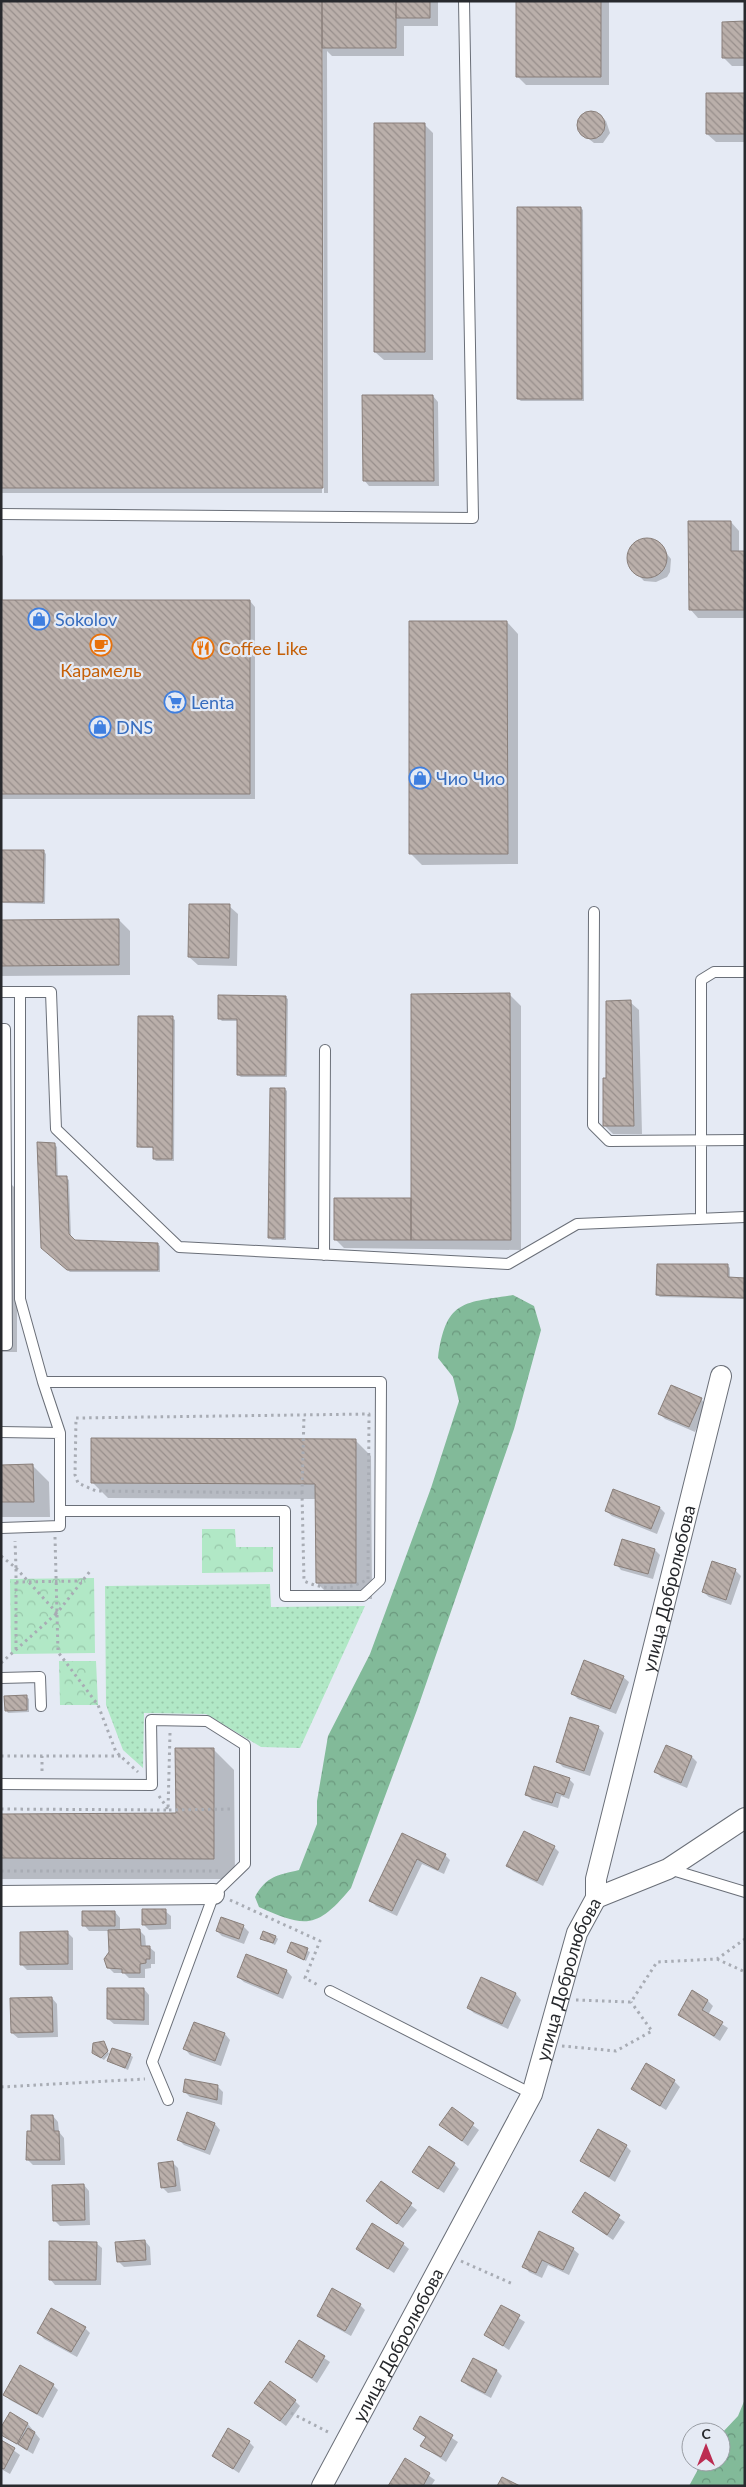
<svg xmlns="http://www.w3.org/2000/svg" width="746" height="2487" font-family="Lato,sans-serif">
  <defs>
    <pattern id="grass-dots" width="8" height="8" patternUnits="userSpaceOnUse" patternTransform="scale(1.25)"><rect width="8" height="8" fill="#b1e8c6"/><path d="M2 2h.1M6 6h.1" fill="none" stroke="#98c7aa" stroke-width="1.8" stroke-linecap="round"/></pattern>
    <pattern id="forest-crowns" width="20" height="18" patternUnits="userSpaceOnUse" patternTransform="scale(1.25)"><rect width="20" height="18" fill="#82ba99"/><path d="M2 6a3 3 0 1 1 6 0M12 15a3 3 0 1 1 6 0" fill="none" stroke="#6a977d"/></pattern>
    <pattern id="park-crowns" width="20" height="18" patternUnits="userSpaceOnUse" patternTransform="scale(1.25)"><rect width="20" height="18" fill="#b1e8c6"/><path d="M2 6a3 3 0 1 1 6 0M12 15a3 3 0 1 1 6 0" fill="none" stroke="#98c7aa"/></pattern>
    <pattern id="building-back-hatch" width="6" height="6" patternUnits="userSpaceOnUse" patternTransform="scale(1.25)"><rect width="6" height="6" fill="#baafaa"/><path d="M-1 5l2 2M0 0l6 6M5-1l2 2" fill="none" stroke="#978e8b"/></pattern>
  </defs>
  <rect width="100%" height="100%" fill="#e5eaf4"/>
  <path fill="url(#grass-dots)" d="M270,1584L271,1607L365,1606L300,1748L261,1747L206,1714L144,1713L143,1768L123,1750L106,1705L105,1586Z"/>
  <path fill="url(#forest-crowns)" d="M513,1295L534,1306L541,1330L514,1429L417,1710L351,1888C317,1929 306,1928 259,1907L255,1897C266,1876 278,1875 299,1870L317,1824V1801L328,1736L370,1654L431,1488L459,1401L453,1377L438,1358C446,1300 462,1303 513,1295Z
    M745,2399V2486H689L702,2462H721V2434L738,2416Z"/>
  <path fill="url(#park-crowns)" d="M202,1529H235L236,1547H273V1572L202,1573Z
    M94,1578L95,1653L11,1654L10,1579Z
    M59,1661H96L98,1705H60Z"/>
  <path fill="#0003" d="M1,1H438V26H404V56H332L327,51L328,493H324L323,47L321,45L322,493H1Z
    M517,1H609V85H526L518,77Z
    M745,23V66H732L723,57Z
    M745,94V142H716L707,134Z
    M593,112L606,121L610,133L603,143H594L580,132L578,123L582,116Z
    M424,124L433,133V360H384L375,352Z
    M581,208L583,210L584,401H521L518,399Z
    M433,396L438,402L439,486H369L364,480Z
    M731,522L739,531V552H745V618H698L690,609Z
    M645,539L658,542L671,559L670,572L667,577L656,582L644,581L630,566L628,560V554L633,544Z
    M1,554L3,556V601H250L255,607V799H1Z
    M507,622L518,634V864L422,865L411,854Z
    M43,851L46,854L45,904L3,903L1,901Z
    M229,906L238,914L237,966L198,965L189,957Z
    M119,920L130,931V975L1,976V921Z
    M510,995L521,1006V1250L344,1248L335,1239L412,1199Z
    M285,997L288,999L287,1077H241L238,1075L239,1021H222L219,1018Z
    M630,1002L639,1010L642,1134H613L604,1125L607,1079Z
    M172,1018L175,1020L174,1161H156L154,1159V1148H141L139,1146Z
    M285,1089L287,1091L286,1240H272L270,1238Z
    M54,1144L57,1147L58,1177L66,1178L69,1180L71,1237L75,1241L157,1244L160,1246V1272H70L45,1250Z
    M1,1174L17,1190V1352H1Z
    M728,1266L730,1268V1278L745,1279V1299L660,1297L657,1295Z
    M701,1399L706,1405L695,1432L665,1419L660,1414Z
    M355,1440L371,1456L372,1599H333L317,1583L316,1499L108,1498L92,1482Z
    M1,1466H33L49,1482L50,1517H1Z
    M660,1508L665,1513L657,1534L612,1516L606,1511Z
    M655,1550L660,1555L653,1579L621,1570L616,1564Z
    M735,1570L741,1576L731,1605L709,1597L703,1592Z
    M623,1677L629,1682L616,1714L578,1699L572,1693Z
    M26,1696L29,1699V1712L8,1713L6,1710Z
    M598,1727L604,1733L590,1776L563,1767L557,1761Z
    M666,1746L692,1757L697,1762L687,1788L661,1777L656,1772Z
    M213,1749L234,1770L235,1879H1V1815L177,1814Z
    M569,1779L574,1784L569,1799L561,1796L558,1808L532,1800L526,1794Z
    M403,1835L445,1855L450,1860L444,1874L422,1864L397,1916L376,1906L371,1901Z
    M554,1847L559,1852L543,1886L513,1871L508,1866Z
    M165,1911L171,1916V1929L149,1930L143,1924Z
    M115,1912L120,1918V1931H140L145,1936L146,1947H149L155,1952V1964H151V1968L145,1969V1978H129L124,1973H114L108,1967L110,1931H89L84,1925Z
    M243,1926L249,1932L244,1944L222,1936L217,1931Z
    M67,1932L73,1938V1970H27L22,1965Z
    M276,1937L278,1939L275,1945L261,1938Z
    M292,1944L310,1952L306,1961L288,1952Z
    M247,1955L287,1971L292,1977L283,1999L244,1982L238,1977Z
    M481,1979L516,1994L521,2000L508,2029L474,2013L468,2008Z
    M144,1989L149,1995V2025L114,2024L108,2019Z
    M52,1998L57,2004L58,2037L18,2038L12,2033Z
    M708,2001L713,2006L708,2015L728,2028L720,2041L679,2015Z
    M194,2023L225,2034L230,2040L221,2066L190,2055L185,2049Z
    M103,2042L109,2054L104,2060L93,2053Z
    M130,2055L133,2057L128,2070L108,2061Z
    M674,2081L680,2087L666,2110L632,2089Z
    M217,2086L223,2092L222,2105L190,2097L184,2091Z
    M452,2109L479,2130L468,2146L441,2125Z
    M188,2114L215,2124L220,2130L210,2155L184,2145L179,2140Z
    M53,2116L58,2122L59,2132L64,2138L65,2165H33L27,2159L32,2132Z
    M626,2146L631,2151L615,2182L582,2161Z
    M173,2163L178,2168L181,2191L168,2193L162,2187Z
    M454,2164L459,2169L444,2193L413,2172Z
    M381,2182L417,2210L403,2228L368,2201Z
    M84,2185L89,2191L90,2225L60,2226L54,2220Z
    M585,2194L625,2222L613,2240L573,2212Z
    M145,2241L150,2247L151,2265L124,2267L118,2261Z
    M96,2243L102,2248L101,2285H55L50,2279Z
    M403,2244L409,2249L394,2273L358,2249Z
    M573,2249L579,2254L569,2275L548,2265L542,2278L529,2272L524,2266Z
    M360,2305L365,2310L351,2336L324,2321L318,2315Z
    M501,2307L525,2322L509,2350L486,2335Z
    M85,2328L90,2333L77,2357L44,2339L39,2333Z
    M300,2342L330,2362L317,2383L287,2362Z
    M474,2359L497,2371L502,2376L491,2398L468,2386L463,2381Z
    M53,2385L58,2390L43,2418L10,2400L5,2395Z
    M295,2401L300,2406L286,2426L256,2403Z
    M10,2414L28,2424L40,2439L33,2454L1,2435Z
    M421,2418L458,2442L446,2462L422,2446L426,2438L414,2429Z
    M1,2441L20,2455L10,2474L1,2469Z
    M249,2442L254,2447L239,2473L213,2456Z
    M405,2459L435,2480L431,2486H389Z"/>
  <path fill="url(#building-back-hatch)" stroke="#897f7a" d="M1,1H322L323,488H1Z
    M322,1H396V48H322Z
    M396,1H430V18H396Z
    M516,1H601V77H516Z
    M745,21V58H722V22Z
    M706,93H745V134H706Z
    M577 125a14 14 0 1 1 28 0a14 14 0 1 1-28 0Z
    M374,123H425V352H374Z
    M517,207H581L582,399H517Z
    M362,395H433L434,481H363Z
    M688,521H731V551H745V610H689Z
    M627 558a20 20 0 1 1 40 0a20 20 0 1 1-40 0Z
    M1,600H250V794H1Z
    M409,621H507L508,854H409Z
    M1,850H44L43,902H1Z
    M189,904H230L229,958L188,957Z
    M119,919V965L1,966V920Z
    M510,993L511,1240H411V994Z
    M218,995L286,996L285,1075H237V1019H218Z
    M631,1000L634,1126H603V1078H606V1001Z
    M138,1016H173L172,1159H153V1147H137Z
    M270,1088H285L284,1238H268Z
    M37,1142L55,1143L56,1176H67L69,1234L75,1240L158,1243V1270H67L41,1248Z
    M334,1198H411V1240H334Z
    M657,1264H728V1277L745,1278V1298L656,1295Z
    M671,1385L702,1398L689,1427L658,1414Z
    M91,1438L356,1439V1583H316L315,1484L91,1483Z
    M33,1464L34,1502H1V1465Z
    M613,1489L660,1507L651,1529L605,1511Z
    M622,1539L655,1549L648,1574L614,1565Z
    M712,1561L736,1569L726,1600L702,1592Z
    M584,1660L624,1676L610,1709L571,1694Z
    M27,1695V1710L5,1711L4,1696Z
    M570,1717L599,1726L584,1771L556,1762Z
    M666,1745L692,1756L681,1783L654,1772Z
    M175,1748H214V1859L1,1858V1814L176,1813Z
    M534,1766L570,1778L564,1795L556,1792L552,1803L525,1795Z
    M524,1831L555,1846L537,1881L506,1866Z
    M402,1833L446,1854L438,1870L417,1859L392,1911L369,1901Z
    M142,1909H166V1924L142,1925Z
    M82,1911H115V1926H82Z
    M221,1917L244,1925L239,1939L216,1931Z
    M134,1929H140L141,1946H150V1959H146V1963L140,1964V1973H122V1969L107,1968L104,1959L109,1952L108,1930Z
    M68,1931V1964L20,1965V1932Z
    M263,1931L276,1936L273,1943L260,1939Z
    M291,1942L308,1948L304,1960L287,1952Z
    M246,1954L287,1970L278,1994L237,1977Z
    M481,1977L516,1993L502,2024L467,2008Z
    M107,1988H144V2020L107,2019Z
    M692,1990L708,2000L702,2010L723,2022L714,2036L678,2015Z
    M52,1997L53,2032L11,2033L10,1998Z
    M194,2022L225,2033L215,2061L183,2049Z
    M104,2041L108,2051L101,2058L92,2053L93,2043Z
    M112,2048L131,2054L125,2068L107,2061Z
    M646,2063L675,2080L660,2106L631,2089Z
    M185,2079L218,2085L217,2100L183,2092Z
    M452,2107L474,2123L462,2141L439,2125Z
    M187,2112L215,2123L205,2150L177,2140Z
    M31,2115H53L54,2131H59L60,2160H26L27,2131H31Z
    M598,2129L627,2145L609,2177L580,2161Z
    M429,2146L455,2163L438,2189L412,2172Z
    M173,2161L176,2186L161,2188L158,2163Z
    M381,2181L412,2203L397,2224L366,2201Z
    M84,2184L85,2220L53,2221L52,2185Z
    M585,2192L620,2215L607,2235L572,2212Z
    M372,2223L404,2243L388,2269L356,2249Z
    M539,2231L574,2248L563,2270L542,2260L536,2273L522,2267Z
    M145,2240L146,2260L117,2262L115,2242Z
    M49,2241L97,2242L96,2280H49Z
    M332,2288L361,2304L345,2331L317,2316Z
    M501,2305L520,2315L503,2346L484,2335Z
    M51,2308L86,2327L71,2352L37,2333Z
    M299,2340L325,2356L312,2378L285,2362Z
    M473,2358L497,2370L485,2393L461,2381Z
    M20,2365L54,2384L37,2414L3,2395Z
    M270,2381L296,2400L280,2421L254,2403Z
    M10,2412L28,2423L17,2444L1,2435V2427Z
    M420,2416L453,2435L441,2457L420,2446L426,2437L413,2429Z
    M28,2428L35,2432L27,2450L18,2444Z
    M228,2428L250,2441L233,2469L212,2456Z
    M1,2440L15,2448L4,2469L1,2468Z
    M405,2458L430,2473L423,2486H388Z
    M502,2477L520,2486H497Z"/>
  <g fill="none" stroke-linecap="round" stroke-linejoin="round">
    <g stroke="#6a6f78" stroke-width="12">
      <path id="lane" d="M1,514L473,518L464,1
        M594,912L593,1125L609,1141L745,1140
        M1,992H51L56,1129L179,1247L508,1264L577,1224L745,1217
        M20,992V1299L43,1382H381L380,1580L363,1596H285V1511H60V1433L43,1382
        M1,1029H5L7,1345H1
        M701,1219V980L714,972H745
        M324,1255L325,1050
        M1,1432L60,1433
        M1,1528L60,1526V1511
        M1,1678L40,1677L41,1706
        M1,1784L152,1785L151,1720L207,1721L245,1745V1864L214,1894L152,2062L168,2100
        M669,1869L745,1892
        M330,1991L532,2094"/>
    </g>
    <g stroke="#6a6f78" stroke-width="22">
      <g id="street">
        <path d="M1,1896L214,1894"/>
        <path d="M596,1898L668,1869L745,1818"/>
        <path id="s1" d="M322,2486L532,2094L577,1933L596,1898V1879L721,1376"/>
      </g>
    </g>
    <path stroke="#a8acb4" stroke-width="3" stroke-dasharray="2.5 4" stroke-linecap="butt" d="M369,1414L368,1579C349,1591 323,1590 304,1581L302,1493L96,1491L78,1483L75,1475L76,1418Z
      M302,1493L304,1415
      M55,1537L58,1652L98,1705L116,1752L138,1772
      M1,1556L16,1568L15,1541
      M16,1568L57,1613L91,1570
      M16,1569V1650
      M16,1582L82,1581
      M1,1663L57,1613
      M170,1733L168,1810L232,1809
      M1,1756H42
      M42,1771V1756H121
      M159,1796L168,1809
      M1,1809L167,1810
      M1,1871H218
      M230,1900L320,1941L305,1978L318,1985
      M717,1959L745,1972
      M576,2000L631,2002L657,1962L717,1959L745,1939
      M562,2046L616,2051L652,2031L631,2002
      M1,2087L145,2079
      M461,2261L513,2284
      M291,2413L330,2433"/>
    <use href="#lane" stroke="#fff" stroke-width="10"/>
    <use href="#street" stroke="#fff" stroke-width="20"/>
  </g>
  <defs>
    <g id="shop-ring" transform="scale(1.125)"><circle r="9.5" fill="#e5eaf4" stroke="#3f7fe0" stroke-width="1.5"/><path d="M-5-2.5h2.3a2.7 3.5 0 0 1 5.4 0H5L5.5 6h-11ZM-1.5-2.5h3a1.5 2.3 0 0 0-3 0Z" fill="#3f7fe0"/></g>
    <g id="cafe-ring" transform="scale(1.125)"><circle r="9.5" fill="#e5eaf4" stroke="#e8710a" stroke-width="1.5"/><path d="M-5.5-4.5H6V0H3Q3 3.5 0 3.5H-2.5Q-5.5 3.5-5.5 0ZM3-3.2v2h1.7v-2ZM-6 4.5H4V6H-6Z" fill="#e8710a"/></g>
    <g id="restaurant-ring" transform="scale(1.125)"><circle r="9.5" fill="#e5eaf4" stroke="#e8710a" stroke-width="1.5"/><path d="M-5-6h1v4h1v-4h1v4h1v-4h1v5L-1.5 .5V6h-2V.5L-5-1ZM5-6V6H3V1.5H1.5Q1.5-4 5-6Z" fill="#e8710a"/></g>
    <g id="supermarket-ring" transform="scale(1.125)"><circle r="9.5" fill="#e5eaf4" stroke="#3f7fe0" stroke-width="1.5"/><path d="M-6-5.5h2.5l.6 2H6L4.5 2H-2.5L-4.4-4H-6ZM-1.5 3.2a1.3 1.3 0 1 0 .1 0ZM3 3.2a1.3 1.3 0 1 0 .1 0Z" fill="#3f7fe0"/></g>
  </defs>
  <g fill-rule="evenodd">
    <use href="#shop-ring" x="39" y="619"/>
    <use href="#cafe-ring" x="101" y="645"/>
    <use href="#restaurant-ring" x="203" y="648"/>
    <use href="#supermarket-ring" x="175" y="702"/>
    <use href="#shop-ring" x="100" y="727"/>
    <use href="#shop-ring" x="420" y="778"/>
  </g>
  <g text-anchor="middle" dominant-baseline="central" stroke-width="4.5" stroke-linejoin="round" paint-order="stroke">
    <g font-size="18" fill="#366cbe" stroke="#e5eaf4" text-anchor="start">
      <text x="55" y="619">Sokolov</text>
      <text x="191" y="702">Lenta</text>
      <text x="116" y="727">DNS</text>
      <text x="436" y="778">Чио Чио</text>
    </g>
    <g font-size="18" fill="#c56008" stroke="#e5eaf4" text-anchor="start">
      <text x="219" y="648">Coffee Like</text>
      <text x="101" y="670" text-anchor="middle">Карамель</text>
    </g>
    <g font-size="18" fill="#27292d" stroke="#e5eaf4">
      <text stroke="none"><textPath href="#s1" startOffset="970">улица Добролюбова</textPath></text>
      <text stroke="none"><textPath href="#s1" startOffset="565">улица Добролюбова</textPath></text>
      <text stroke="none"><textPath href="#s1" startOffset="160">улица Добролюбова</textPath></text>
    </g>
  </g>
  <rect width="746" height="2487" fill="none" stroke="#27292d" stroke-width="5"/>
  <g transform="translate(706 2447)"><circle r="24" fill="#e5eaf4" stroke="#999da4"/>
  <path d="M0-4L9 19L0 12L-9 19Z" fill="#bc2c52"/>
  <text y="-8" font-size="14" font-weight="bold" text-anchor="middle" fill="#27292d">С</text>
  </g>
</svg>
